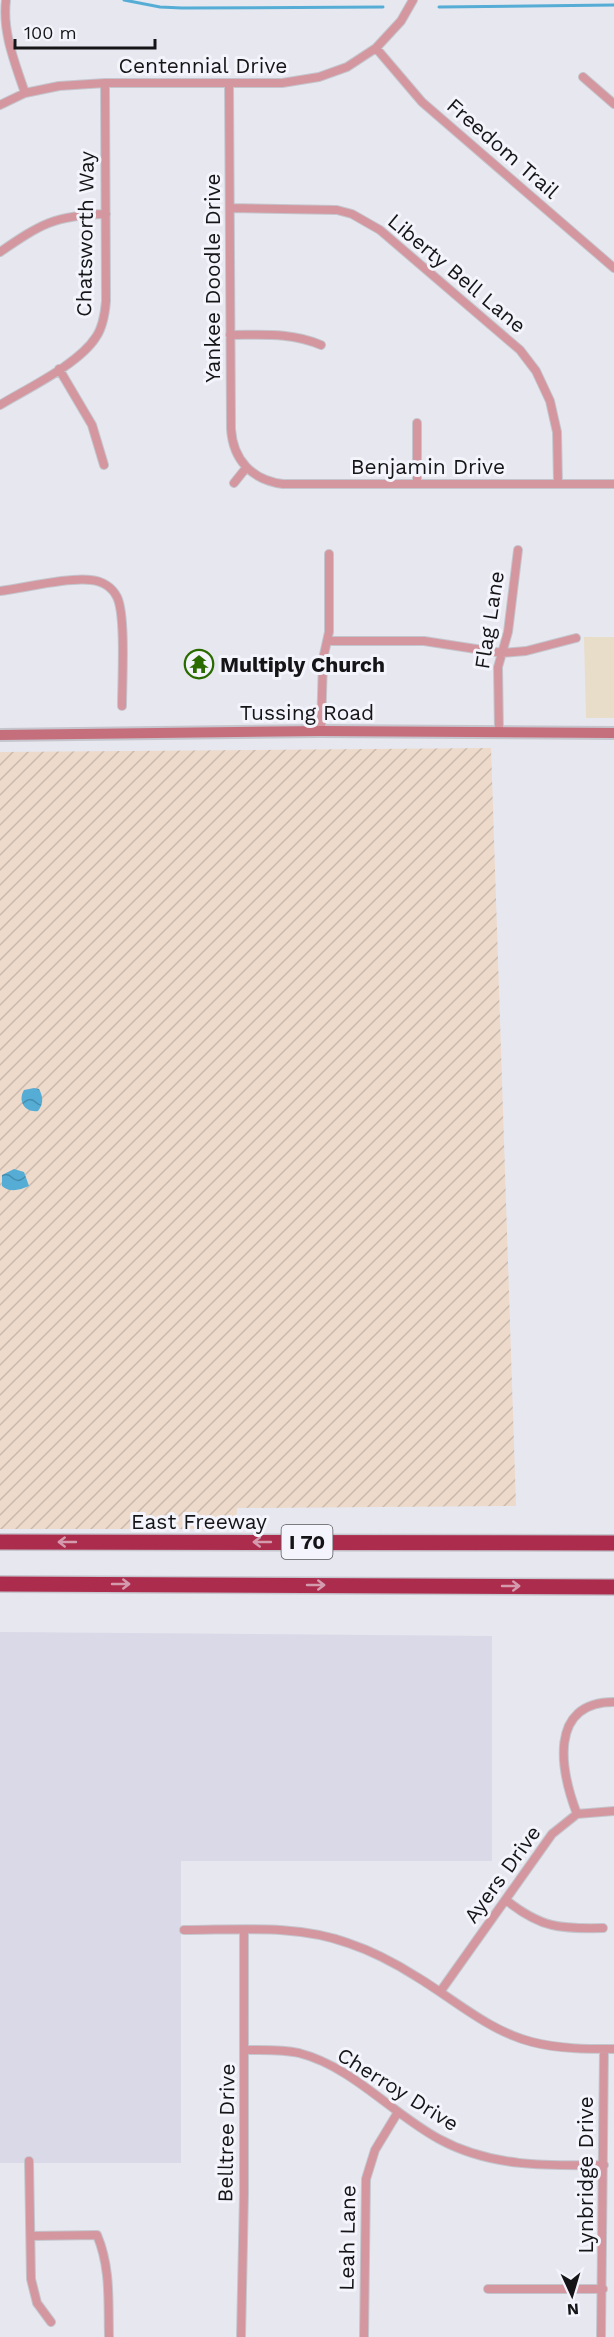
<svg xmlns="http://www.w3.org/2000/svg" width="614" height="2337" font-family="'Work Sans',sans-serif">
  <defs>
    <pattern id="industrial-furrows" width="10" height="10" patternUnits="userSpaceOnUse" patternTransform="scale(1.5)"><rect width="10" height="10" fill="#eddaca"/><path d="M-1 1l2-2M0 10L10 0M9 11l2-2" fill="none" stroke="#cabaad"/></pattern>
    <pattern id="water-waves" width="16" height="10" patternUnits="userSpaceOnUse" patternTransform="scale(1.5)"><rect width="16" height="10" fill="#55add6"/><path d="M0 5q4-4 8 0t8 0" fill="none" stroke="#458cad"/></pattern>
  </defs>
  <rect width="100%" height="100%" fill="#e7e7ef"/>
  <path fill="#e8ddc8" d="M584,637H614V718H586Z"/>
  <path fill="url(#industrial-furrows)" d="M491,748L516,1506L237,1508L236,1529H0V752Z"/>
  <path fill="#d9d9e8" d="M0,1632L492,1636V1861H181V2163H0Z"/>
  <path fill="url(#water-waves)" d="M34,1088L39,1089C43,1096 44,1104 38,1111C26,1113 17,1102 24,1090Z
    M14,1169L24,1172L29,1186C20,1190 10,1193 2,1186V1175Z"/>
  <g fill="none" stroke-linecap="round" stroke-linejoin="round">
    <path stroke="#55add6" stroke-width="3" d="M124,0L160,7L182,8L383,7
      M439,7L614,5"/>
    <g stroke="#c5c5cd" stroke-width="10">
      <path id="street" d="M6,0C2,32 15,63 25,93
        M376,48L422,102L614,268
        M583,77L614,104
        M229,84L231,429C233,460 252,480 283,484H614
        M0,105L25,93L59,86L105,83H282L319,77L347,67L376,48L401,21L413,0
        M230,208L337,210L352,214L380,230L520,350L536,371L550,401L557,432L558,484
        M0,252C41,224 55,215 106,214
        M230,335C262,335 291,332 321,345
        M59,369L92,425L104,465
        M0,405C28,388 79,364 96,337C103,327 105,313 106,301L105,83
        M234,483L246,468
        M417,484V423
        M0,591C24,588 69,577 91,580C102,581 112,587 117,597C126,615 122,683 122,706
        M328,641H424L502,653L526,651L576,638
        M321,731L323,659L329,632V554
        M499,733L498,667L508,632L518,550
        M577,1814C561,1772 547,1702 614,1702
        M506,1900C541,1928 560,1929 603,1928
        M184,1930C237,1930 297,1924 348,1943C372,1951 395,1963 417,1977C455,2000 489,2031 532,2042C559,2049 587,2049 614,2049
        M440,1992L552,1834L577,1814L614,1811
        M245,2050C262,2050 282,2049 299,2053C353,2067 391,2113 439,2139C490,2167 547,2166 604,2165
        M29,2161L31,2279L37,2303L51,2322
        M31,2236L97,2235C111,2268 108,2302 109,2337
        M488,2289H603
        M241,2337L244,2194V1930
        M364,2337L366,2179L375,2150L398,2112
        M601,2337L604,2049"/>
    </g>
    <g stroke="#c5c5cd" stroke-width="14">
      <path id="secondary" d="M0,735L321,731L614,733"/>
    </g>
    <g stroke="#c5c5cd" stroke-width="18">
      <path id="highway" d="M0,1542L614,1543
        M0,1584L614,1587"/>
    </g>
    <use href="#street" stroke="#d4979f" stroke-width="8"/>
    <use href="#secondary" stroke="#c56e7c" stroke-width="10"/>
    <use href="#highway" stroke="#ac2c4d" stroke-width="15"/>
  </g>
  <defs><path id="oneway-shaft" d="M-6 0H5M1.5-3L5.5 0L1.5 3" fill="none" stroke-width="1.6" stroke-linecap="round" stroke-linejoin="round" transform="scale(1.5)"/></defs>
  <g stroke="#d49aad">
    <use href="#oneway-shaft" transform="translate(67 1542) rotate(-180)"/>
    <use href="#oneway-shaft" transform="translate(262 1542) rotate(180)"/>
    <use href="#oneway-shaft" transform="translate(121 1584)"/>
    <use href="#oneway-shaft" transform="translate(316 1585)"/>
    <use href="#oneway-shaft" transform="translate(511 1586)"/>
  </g>
  <defs>
    <g id="temple-ring" transform="scale(1.5)"><circle r="9.5" fill="#f4f4fc" stroke="#2a6b00" stroke-width="1.5"/><path d="M0-6L5-2H3V0L6.5 2.5H4V6H1.5V3h-3V6H-4V2.5H-6.5L-3 0V-2H-5Z" fill="#2a6b00"/></g>
  </defs>
  <g fill-rule="evenodd">
    <use href="#temple-ring" x="199" y="664"/>
  </g>
  <g text-anchor="middle" dominant-baseline="central" stroke-width="6" stroke-linejoin="round" paint-order="stroke">
    <rect fill="#f4f4fc" stroke="#58585c" stroke-width="1.5" x="281.5" y="1525" width="51" height="34" rx="4.5"/>
    <g font-size="20" font-weight="bold" fill="#151518">
      <text x="307" y="1542">I 70</text>
    </g>
    <g font-size="21" fill="#151518" stroke="#f4f4fc">
      <text x="203" y="65">Centennial Drive</text>
      <text transform="translate(503 148) rotate(41)">Freedom Trail</text>
      <text transform="translate(85 234) rotate(-89)">Chatsworth Way</text>
      <text transform="translate(457 273) rotate(40)">Liberty Bell Lane</text>
      <text transform="translate(212 278) rotate(-90)">Yankee Doodle Drive</text>
      <text x="428" y="466">Benjamin Drive</text>
      <text transform="translate(489 620) rotate(-81)">Flag Lane</text>
      <text x="307" y="712">Tussing Road</text>
      <text x="199" y="1521">East Freeway</text>
      <text transform="translate(502 1874) rotate(-54)">Ayers Drive</text>
      <text transform="translate(398 2089) rotate(32)">Cherroy Drive</text>
      <text transform="translate(226 2133) rotate(-89)">Belltree Drive</text>
      <text transform="translate(585 2175) rotate(-90)">Lynbridge Drive</text>
      <text transform="translate(347 2238) rotate(-89)">Leah Lane</text>
    </g>
    <g font-size="21" font-weight="bold" fill="#151518" stroke="#f4f4fc" text-anchor="start">
      <text x="220" y="664">Multiply Church</text>
    </g>
  </g>
  <g transform="translate(572 2295) rotate(176)" stroke="#f4f4fc" stroke-width="4.5" paint-order="stroke">
  <path d="M0-4.5L10 22L0 15L-10 22Z" fill="#151518"/>
  <text y="-9" font-size="16" font-weight="bold" text-anchor="middle" fill="#151518">N</text>
  </g>
  <path d="M15 39v9h140v-9" fill="none" stroke="#151518" stroke-width="3"/>
  <text x="24" y="39" font-size="18" fill="#151518" stroke="#f4f4fc" stroke-width="4.5" paint-order="stroke">100 m</text>
</svg>
